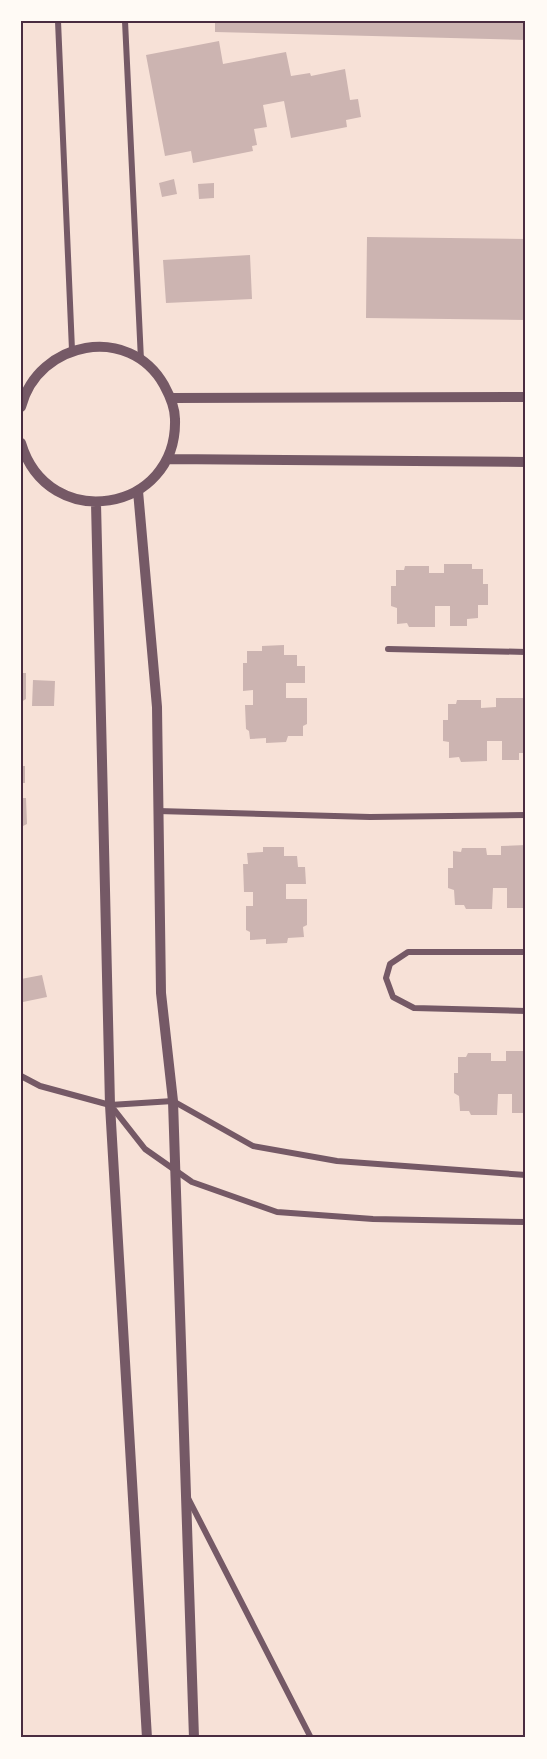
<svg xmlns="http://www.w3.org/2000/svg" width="547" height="1759" font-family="'Fira Sans Condensed',sans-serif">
  <rect width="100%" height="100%" fill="#f7e1d7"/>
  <path fill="#ccb4b1" d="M215,21H526V40L215,32Z
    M219,41L223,64L286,52L291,76L310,73L311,76L345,69L350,100L358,99L361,117L346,120L347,127L291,138L284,101L263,105L267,127L254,129L257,145L252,146L253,151L193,163L191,151L165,156L146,55Z
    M174,179L177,194L162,197L159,183Z
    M214,183V198L199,199L198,184Z
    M367,237L526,239V320L366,318Z
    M250,255L252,299L166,303L163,260Z
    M444,564H472V569H483V584H488V605H478V618L467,619V626H450V606H435V627H409L407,623L397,624V608L391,606V586H396V570H404L405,566H429V573H444Z
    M284,645V655H297V666H305V683H286V698H307V724L303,726V736H288L286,742L266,743V738L250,739L249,731L246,729L245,705H253V690L243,691V663H247V651H262V646Z
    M21,673H26V699L21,702Z
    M33,680L55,681L54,706H32Z
    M496,698H523L524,703H526V753H519V760H502V741H487V761L461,762L459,757L449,758V742L443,741V720H448V704H456L457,700H481V708L496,707Z
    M21,766H25V783H21Z
    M21,798H26L27,824L21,827Z
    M526,845V900H524V908H507V888H493L492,909H466L464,905H455L454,890L448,888V868H453V851L461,852L462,848H486L487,855H501V846Z
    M263,847H284V856H297L298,867H305L306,884H286V899H307V925L303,927L304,937L288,938L287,943L266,944V939L250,940V932L246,930V906H253V892H244L243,864H248L247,853L263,852Z
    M42,975L47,997L23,1002L21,979Z
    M506,1051H526V1113H512V1094H498L497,1115H471L469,1111H460L459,1096L454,1093V1073H458V1057H466L468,1053H491V1061H506Z"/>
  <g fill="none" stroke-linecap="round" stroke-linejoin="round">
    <path stroke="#755966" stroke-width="6" d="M58,21L72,350
      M125,21L141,360
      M388,649L526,652
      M158,811L370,817L526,815
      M526,952H408L390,964L386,978L393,997L414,1008L526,1011
      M21,1076L40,1086L110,1105L173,1101L253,1146L337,1161L526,1175
      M112,1107L145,1149L192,1182L277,1212L373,1219L526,1222
      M188,1498L311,1738"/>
    <path stroke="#755966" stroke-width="10" d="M171,398L526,397
      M21,407C38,341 129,323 164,385C170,396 175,407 175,419C178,513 48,534 21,443
      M167,459L526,462
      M138,491L157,707L161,993L173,1101L194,1738
      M96,503L110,1105L147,1738"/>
  </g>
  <rect width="547" height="1759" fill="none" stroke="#fffaf5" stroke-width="45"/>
  <rect x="22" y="22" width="502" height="1714" fill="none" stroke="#4a2c40" stroke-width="2"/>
</svg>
